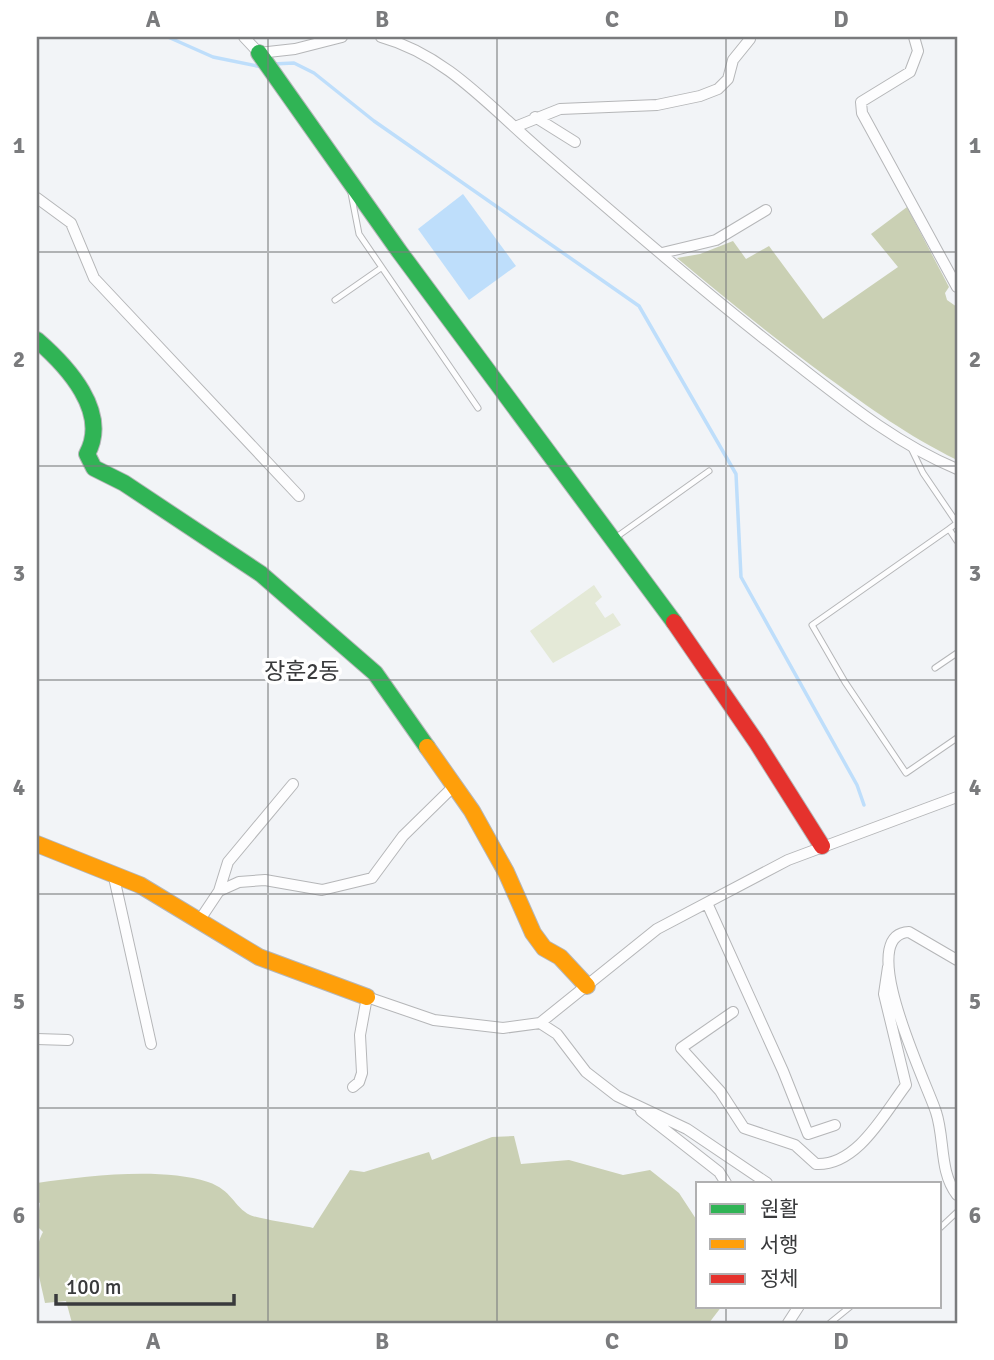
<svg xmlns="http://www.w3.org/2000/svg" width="994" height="1360" font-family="Signika,'Noto Sans KR',sans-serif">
  <rect width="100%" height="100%" fill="#f2f4f7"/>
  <path fill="#e4e9d7" d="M594,585L602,597L595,603L605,618L613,613L621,625L553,663L530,631Z"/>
  <path fill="#cad0b4" d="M907,207L949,287L945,293L947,300L957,307V460C905,434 873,410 827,377C775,339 726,299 677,258L700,254L733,241L746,259L769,246L823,319L898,267L871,234Z
    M514,1136L521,1164L569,1160L623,1175L650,1170L679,1193L698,1222V1306H722L709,1323H72L66,1301L45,1303C40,1279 31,1254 43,1232L37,1226L40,1203L37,1202V1183C87,1176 160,1167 208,1182C232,1190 234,1207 250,1215C259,1219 300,1225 313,1228L350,1170L364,1172L429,1152L432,1160L492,1137Z"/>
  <path fill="#bedefb" d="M463,194L516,266L469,300L418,229Z"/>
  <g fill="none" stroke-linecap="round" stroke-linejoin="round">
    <path stroke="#bedefb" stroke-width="3.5" d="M168,37L213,57L262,67
      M273,64L294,63L314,73L374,121L639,306L736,474L741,577L857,785L864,805"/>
    <g stroke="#b5b6b8" stroke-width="7">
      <path id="lane" d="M351,193L359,234L478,408
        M335,300L381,268
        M911,448L923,473L957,523
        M957,523L949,529L957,541
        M949,529L812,625L845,682L906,773L957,738
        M615,538L709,471
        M935,668L957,653
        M940,1228L957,1212
        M830,1323L851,1306"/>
    </g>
    <g stroke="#b5b6b8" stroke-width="12">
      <path id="street" d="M244,37L259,53L295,49L342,37
        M381,37C446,55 489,106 539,149C621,220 704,292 790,359C843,400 895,443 957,469
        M914,37L918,51L910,72L861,102L862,113L957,287
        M535,117L575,142
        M515,127L560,109L657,105L700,96L718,89L728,79L733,60L750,39
        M37,198L71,223L94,278L299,496
        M662,253L716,240L766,210
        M113,873L151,1044
        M219,891L228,862L293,784
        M707,903L783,1071L808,1134L835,1125
        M199,921L219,891L239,882L265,880L322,890L372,878L403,836L454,786
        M957,960L909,932C853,934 928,1086 936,1112C945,1139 939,1172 957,1195
        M733,1012L681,1048L720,1091L744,1128L795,1145L816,1164C857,1166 884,1114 906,1085L884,994L888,967
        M540,1023L557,1034L586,1072L617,1096L687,1129L767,1183
        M37,1039L68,1040
        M353,1087L359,1082L362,1073L360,1035L367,997L434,1020L503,1028L540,1023L657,929L788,860L957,797
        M641,1111L719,1172L726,1183
        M788,1323L799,1306"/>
    </g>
    <g stroke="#b5b6b8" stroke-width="18">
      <path id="fast" d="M259,53L399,251L674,622
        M37,340C67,366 110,412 87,454L94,468L124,483L261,574L375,673L427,747"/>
    </g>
    <g stroke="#b5b6b8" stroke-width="18">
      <path id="slow" d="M427,747L472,811L506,872L533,933L544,948L560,957L587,986
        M37,844L140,885L259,957L367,997"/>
    </g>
    <g stroke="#b5b6b8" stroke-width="18">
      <path id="jam" d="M674,622L757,743L822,846"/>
    </g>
    <use href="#lane" stroke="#fdfdfe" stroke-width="5"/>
    <use href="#street" stroke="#fdfdfe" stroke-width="10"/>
    <use href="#fast" stroke="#30b455" stroke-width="16"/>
    <use href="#slow" stroke="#ff9f0a" stroke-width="16"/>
    <use href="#jam" stroke="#e5322d" stroke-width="16"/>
  </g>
  <path fill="none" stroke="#7a7b7d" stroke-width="2" stroke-opacity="0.55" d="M268,37V1323M497,37V1323M726,37V1183M37,252H957M37,466H957M37,680H957M37,894H957M37,1108H957M726,1306V1323"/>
  <g text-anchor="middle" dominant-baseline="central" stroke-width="7" stroke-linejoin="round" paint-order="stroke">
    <g font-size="23" fill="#393a3c" stroke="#fff">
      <text x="302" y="671">장훈2동</text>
    </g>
  </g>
  <rect width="994" height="1360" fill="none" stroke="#ffffff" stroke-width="77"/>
  <rect x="696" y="1182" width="245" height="126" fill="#ffffff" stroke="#b0b0b1" stroke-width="2"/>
  <rect x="710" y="1204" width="35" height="10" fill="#30b455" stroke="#b0b0b1" stroke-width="2"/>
  <text x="760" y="1216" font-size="21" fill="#393a3c">원활</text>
  <rect x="710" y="1239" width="35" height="10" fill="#ff9f0a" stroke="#b0b0b1" stroke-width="2"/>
  <text x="760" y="1252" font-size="21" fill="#393a3c">서행</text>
  <rect x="710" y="1274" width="35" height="10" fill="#e5322d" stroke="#b0b0b1" stroke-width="2"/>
  <text x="760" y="1286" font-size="21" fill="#393a3c">정체</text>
  <path d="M56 1294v10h178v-10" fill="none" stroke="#393a3c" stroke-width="3.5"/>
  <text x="66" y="1294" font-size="21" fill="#393a3c" stroke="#ffffff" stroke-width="5" paint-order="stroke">100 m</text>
  <rect x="38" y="38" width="918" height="1284" fill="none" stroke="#7a7b7d" stroke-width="2.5"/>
  <g font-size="23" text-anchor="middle" font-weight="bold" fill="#7a7b7d">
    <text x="153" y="27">A</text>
    <text x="382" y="27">B</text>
    <text x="612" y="27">C</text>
    <text x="841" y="27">D</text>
    <text x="19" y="153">1</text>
    <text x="975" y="153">1</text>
    <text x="19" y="367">2</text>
    <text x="975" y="367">2</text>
    <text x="19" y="581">3</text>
    <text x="975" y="581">3</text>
    <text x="19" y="795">4</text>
    <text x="975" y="795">4</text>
    <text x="19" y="1009">5</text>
    <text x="975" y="1009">5</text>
    <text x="19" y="1223">6</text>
    <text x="975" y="1223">6</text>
    <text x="153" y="1349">A</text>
    <text x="382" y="1349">B</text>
    <text x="612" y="1349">C</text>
    <text x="841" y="1349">D</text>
  </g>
</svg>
